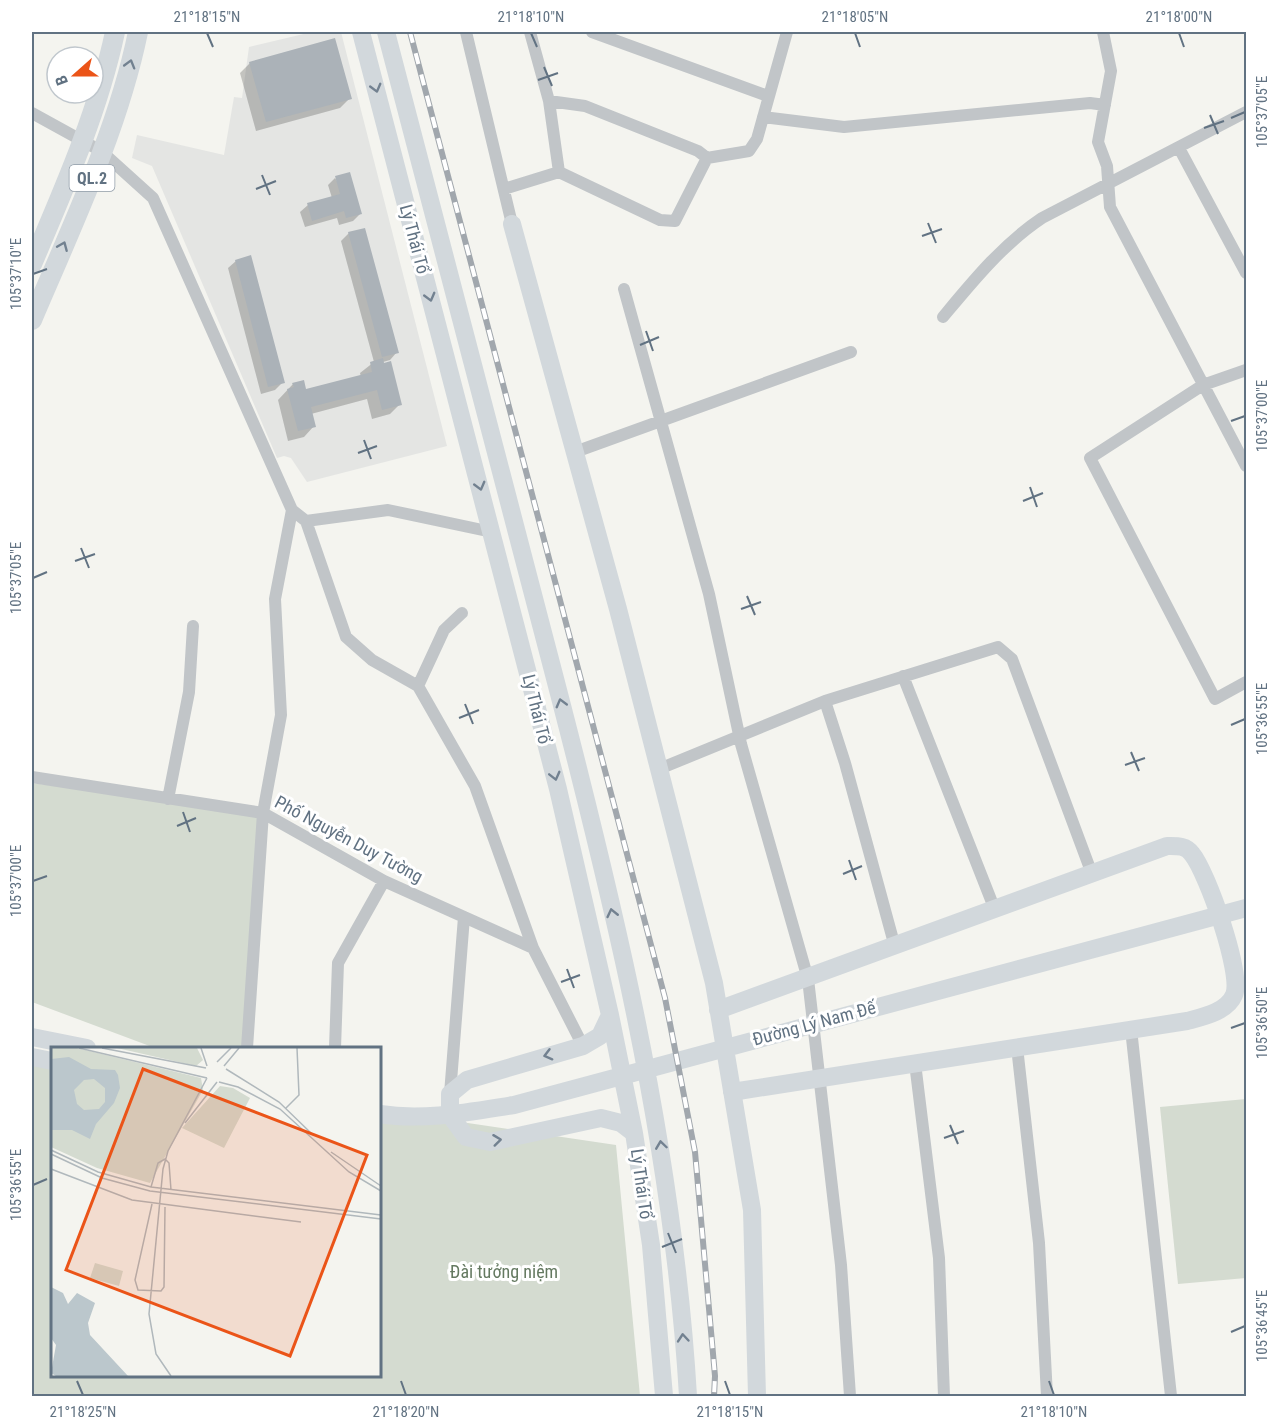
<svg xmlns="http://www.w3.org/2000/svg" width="1278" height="1428" font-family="'Roboto Condensed',sans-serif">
  <rect width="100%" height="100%" fill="#f4f4ef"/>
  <path fill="#e4e5e3" d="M312,32H341L447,446L307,482L291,458L284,456L277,458L152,166L132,158L137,135L224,155L234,97L242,98L249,47Z"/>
  <path fill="#d4dbd0" d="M32,783L263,813L246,1048H155L32,1002Z
    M32,1058L52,1061V1376H380V1110L616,1145L640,1396H32Z
    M1246,1099V1278L1178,1284L1160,1107Z"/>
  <path fill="#0003" d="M250,63L350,98L340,108L256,131L240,73Z
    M335,178L360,214L353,221L339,225L337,218L305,227L300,212L308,205L332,198L328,185Z
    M349,233L397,352L390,360L383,362L400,404L390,414L372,419L367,399L311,414L314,426L304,437L288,441L278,400L293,384L305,391L361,377L360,373L374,362L341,241Z
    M236,261L283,382L275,390L261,394L228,268Z"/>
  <path fill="#abb2b8" d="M335,38L352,99L266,122L249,62Z
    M350,172L362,214L346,218L344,211L312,221L307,203L340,194L335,176Z
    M365,228L399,353L382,357L348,232Z
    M251,255L285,383L268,387L235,260Z
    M383,358L384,363L391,361L402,405L382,410L377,390L311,407L316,427L298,431L287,389L294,387L292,383L304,380L306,389L372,372L370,362Z"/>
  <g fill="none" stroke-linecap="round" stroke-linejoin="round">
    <path stroke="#c1c5c8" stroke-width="12" d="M466,32L512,224
      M530,32L549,101L559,172L660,220L675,221L707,158
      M592,32L768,96
      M1103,32L1111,71L1098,142L1107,166L1110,207L1246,466
      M549,101L585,106L698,151L707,158L749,151L757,139L787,32
      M32,113L101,151L153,198L292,510L306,521L346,637L372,660L418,686L475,786L533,948L583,1046
      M763,117L844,127L1090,103L1105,105
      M1179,148L1246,273
      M504,189L559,172
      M624,289L709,594L741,744L808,979L841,1265L850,1396
      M943,317C973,281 1003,244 1042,218L1246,112
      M1246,370L1203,385L1090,458L1215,699L1246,682
      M575,452L851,352
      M306,521L388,510L492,532
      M903,676L995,910
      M418,686L444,630L462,613
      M825,701L845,763L895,947
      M659,769L825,701L998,647L1012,659L1092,874
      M32,777L263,813L384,881L533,948
      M168,799L189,692L193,626
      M1131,1029L1171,1396
      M1017,1047L1039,1243L1047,1396
      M247,1048L263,813L281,715L275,599L292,510
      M335,1048L338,963L384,881
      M915,1063L939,1258L944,1396
      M450,1094L464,917"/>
    <path stroke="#d2d8dc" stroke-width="18" d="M361,32L558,789L610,1015L634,1133L651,1245L664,1396
      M386,32C439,236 493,440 546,644C611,891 673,1141 688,1396
      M512,224L618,609L714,983L752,1210L757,1396
      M718,1010L1167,846C1176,846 1186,845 1192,854C1207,872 1243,974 1234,995C1227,1012 1202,1017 1187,1021L732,1092
      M610,1015L600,1036L583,1046L467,1080L450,1094V1115L466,1137L490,1142L601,1118L621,1123L634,1133
      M32,1037L87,1048
      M32,1057L52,1061
      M380,1114C424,1121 469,1112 514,1105L1246,908"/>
    <path stroke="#d2d8dc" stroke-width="20" d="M32,264C64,189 98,112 115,32
      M32,320C71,228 118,130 138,32"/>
    <g stroke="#a1a7ad" stroke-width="6">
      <path id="rail" d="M410,32L665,998L695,1152L715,1376L714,1396"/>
    </g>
    <use href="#rail" stroke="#fff" stroke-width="4" stroke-dasharray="11" stroke-linecap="butt"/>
  </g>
  <defs><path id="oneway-chevron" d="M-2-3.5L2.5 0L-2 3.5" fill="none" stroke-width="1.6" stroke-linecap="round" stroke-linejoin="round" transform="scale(1.5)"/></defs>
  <g stroke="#728190">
    <use href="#oneway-chevron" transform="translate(130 64) rotate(-74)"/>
    <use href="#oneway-chevron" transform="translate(376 88) rotate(75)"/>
    <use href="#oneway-chevron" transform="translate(63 246) rotate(-67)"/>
    <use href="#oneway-chevron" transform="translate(430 297) rotate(75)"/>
    <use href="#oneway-chevron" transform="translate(480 486) rotate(75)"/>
    <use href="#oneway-chevron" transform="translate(561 703) rotate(-105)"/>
    <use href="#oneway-chevron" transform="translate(555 776) rotate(76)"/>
    <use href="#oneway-chevron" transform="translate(612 913) rotate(-103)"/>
    <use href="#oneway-chevron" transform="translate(548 1055) rotate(165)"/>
    <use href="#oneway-chevron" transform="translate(497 1140) rotate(-7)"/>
    <use href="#oneway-chevron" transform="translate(661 1145) rotate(-98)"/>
    <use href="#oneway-chevron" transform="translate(683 1338) rotate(-95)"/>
  </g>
  <path fill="none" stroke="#617282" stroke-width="2" d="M207,33L213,47M531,33L537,47M855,33L860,47M1179,33L1184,47M544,67L552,86M538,80L558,73M1210,115L1218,134M1231,118L1245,112M1204,128L1224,121M262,175L270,195M256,189L276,181M928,223L936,243M922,236L942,229M33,274L47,269M646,331L653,351M640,345L659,337M1231,421L1245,416M364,440L371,459M358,453L377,446M1030,487L1037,507M1023,501L1043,493M81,548L89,568M75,561L95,554M33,578L47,572M747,596L755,615M741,609L761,602M465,704L473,724M459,718L479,710M1231,725L1245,719M1131,752L1139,771M1125,765L1145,758M183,812L190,832M177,826L196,818M849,860L856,880M843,874L862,866M33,881L47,876M567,969L574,988M561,982L580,975M1231,1028L1245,1023M950,1125L958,1144M944,1138L964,1131M33,1185L47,1179M668,1233L676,1253M662,1247L682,1239M1231,1332L1245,1326M77,1381L83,1395M401,1381L406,1395M725,1381L730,1395M1049,1381L1054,1395"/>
  <g text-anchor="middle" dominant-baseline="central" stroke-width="6" stroke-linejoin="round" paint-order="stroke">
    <rect fill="#fff" stroke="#909ca8" stroke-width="1.5" x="69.5" y="165" width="45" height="26" rx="4.5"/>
    <g font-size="16" font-weight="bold" fill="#617282">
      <text x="92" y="178">QL.2</text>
    </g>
    <g font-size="18" fill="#617282" stroke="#fff">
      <text transform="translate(415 239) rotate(75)">Lý Thái Tổ</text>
      <text transform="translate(537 709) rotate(76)">Lý Thái Tổ</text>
      <text transform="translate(349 839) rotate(28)">Phố Nguyễn Duy Tường</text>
      <text transform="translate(814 1023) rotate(-15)">Đường Lý Nam Đế</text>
      <text transform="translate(642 1184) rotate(82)">Lý Thái Tổ</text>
    </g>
    <g font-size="18" fill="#647960" stroke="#fff">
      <text x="504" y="1271">Đài tưởng niệm</text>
    </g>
  </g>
  <g transform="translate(51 1047)">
    <rect width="330" height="330" fill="#f4f4ef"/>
    <path d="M0,1H26L150,31L152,43L99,136L46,121L0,100ZM66,1H146L152,13L145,19ZM169,39L182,41L199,51L173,101L131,81ZM44,216L72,224L68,239L39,231Z" fill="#d4dbd0"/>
    <path d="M18,10L40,22L64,23L67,28L69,41L63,56L45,77L39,92L21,83H0V12ZM43,32L54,41V55L48,62L33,63L26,57L23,43L33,33ZM0,240L12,246L17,257L26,246L44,256L37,276L39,288L77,329H5L0,326L5,298L0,291Z" fill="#bbc7cc" fill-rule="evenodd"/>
    <path fill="none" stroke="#b0b8bc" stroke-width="1.5" d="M28,1L156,31M51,1L155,21M150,1L156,19M166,15L180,1M173,19L188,1M175,22L228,55L262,88M168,35L187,40L229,62L298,125L330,144M235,61L248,48L246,1M134,76L166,35M0,103L47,125L100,140L330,168M280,105L330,139M0,107L51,131L99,144L330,172M0,122L81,153L250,175M100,140L107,116L114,112L118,116L120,143M101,157L84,233L87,243L110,244L113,240L114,160M120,329L105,307L98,267L112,122L117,104L156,31"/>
    <path fill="#eb5418" fill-opacity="0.15" stroke="#eb5418" stroke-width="3" d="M92,22L316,108L239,309L15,223Z"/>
    <rect width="330" height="330" fill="none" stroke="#617282" stroke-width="3"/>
  </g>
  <rect width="1278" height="1428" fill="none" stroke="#ffffff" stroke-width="66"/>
  <g transform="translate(75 75) rotate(249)"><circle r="28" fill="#ffffff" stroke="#c0c7cd" stroke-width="1.5"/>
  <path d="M0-4.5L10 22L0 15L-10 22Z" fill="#eb5418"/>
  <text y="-9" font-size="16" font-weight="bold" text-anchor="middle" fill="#617282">B</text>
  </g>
  <rect x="33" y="33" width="1212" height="1362" fill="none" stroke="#617282" stroke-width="2"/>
  <g font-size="15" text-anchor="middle" fill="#617282">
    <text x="207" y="22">21°18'15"N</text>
    <text x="531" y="22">21°18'10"N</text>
    <text x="855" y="22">21°18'05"N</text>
    <text x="1179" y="22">21°18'00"N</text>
    <text transform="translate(1262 112) rotate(-90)" y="5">105°37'05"E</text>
    <text transform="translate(16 274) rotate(-90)" y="5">105°37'10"E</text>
    <text transform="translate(1262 416) rotate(-90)" y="5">105°37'00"E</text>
    <text transform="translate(16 578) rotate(-90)" y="5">105°37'05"E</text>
    <text transform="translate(1262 719) rotate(-90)" y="5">105°36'55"E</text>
    <text transform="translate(16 881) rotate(-90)" y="5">105°37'00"E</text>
    <text transform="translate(1262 1023) rotate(-90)" y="5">105°36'50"E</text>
    <text transform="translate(16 1185) rotate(-90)" y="5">105°36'55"E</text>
    <text transform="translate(1262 1326) rotate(-90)" y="5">105°36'45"E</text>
    <text x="83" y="1417">21°18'25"N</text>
    <text x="406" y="1417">21°18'20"N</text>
    <text x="730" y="1417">21°18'15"N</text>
    <text x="1054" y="1417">21°18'10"N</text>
  </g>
</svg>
